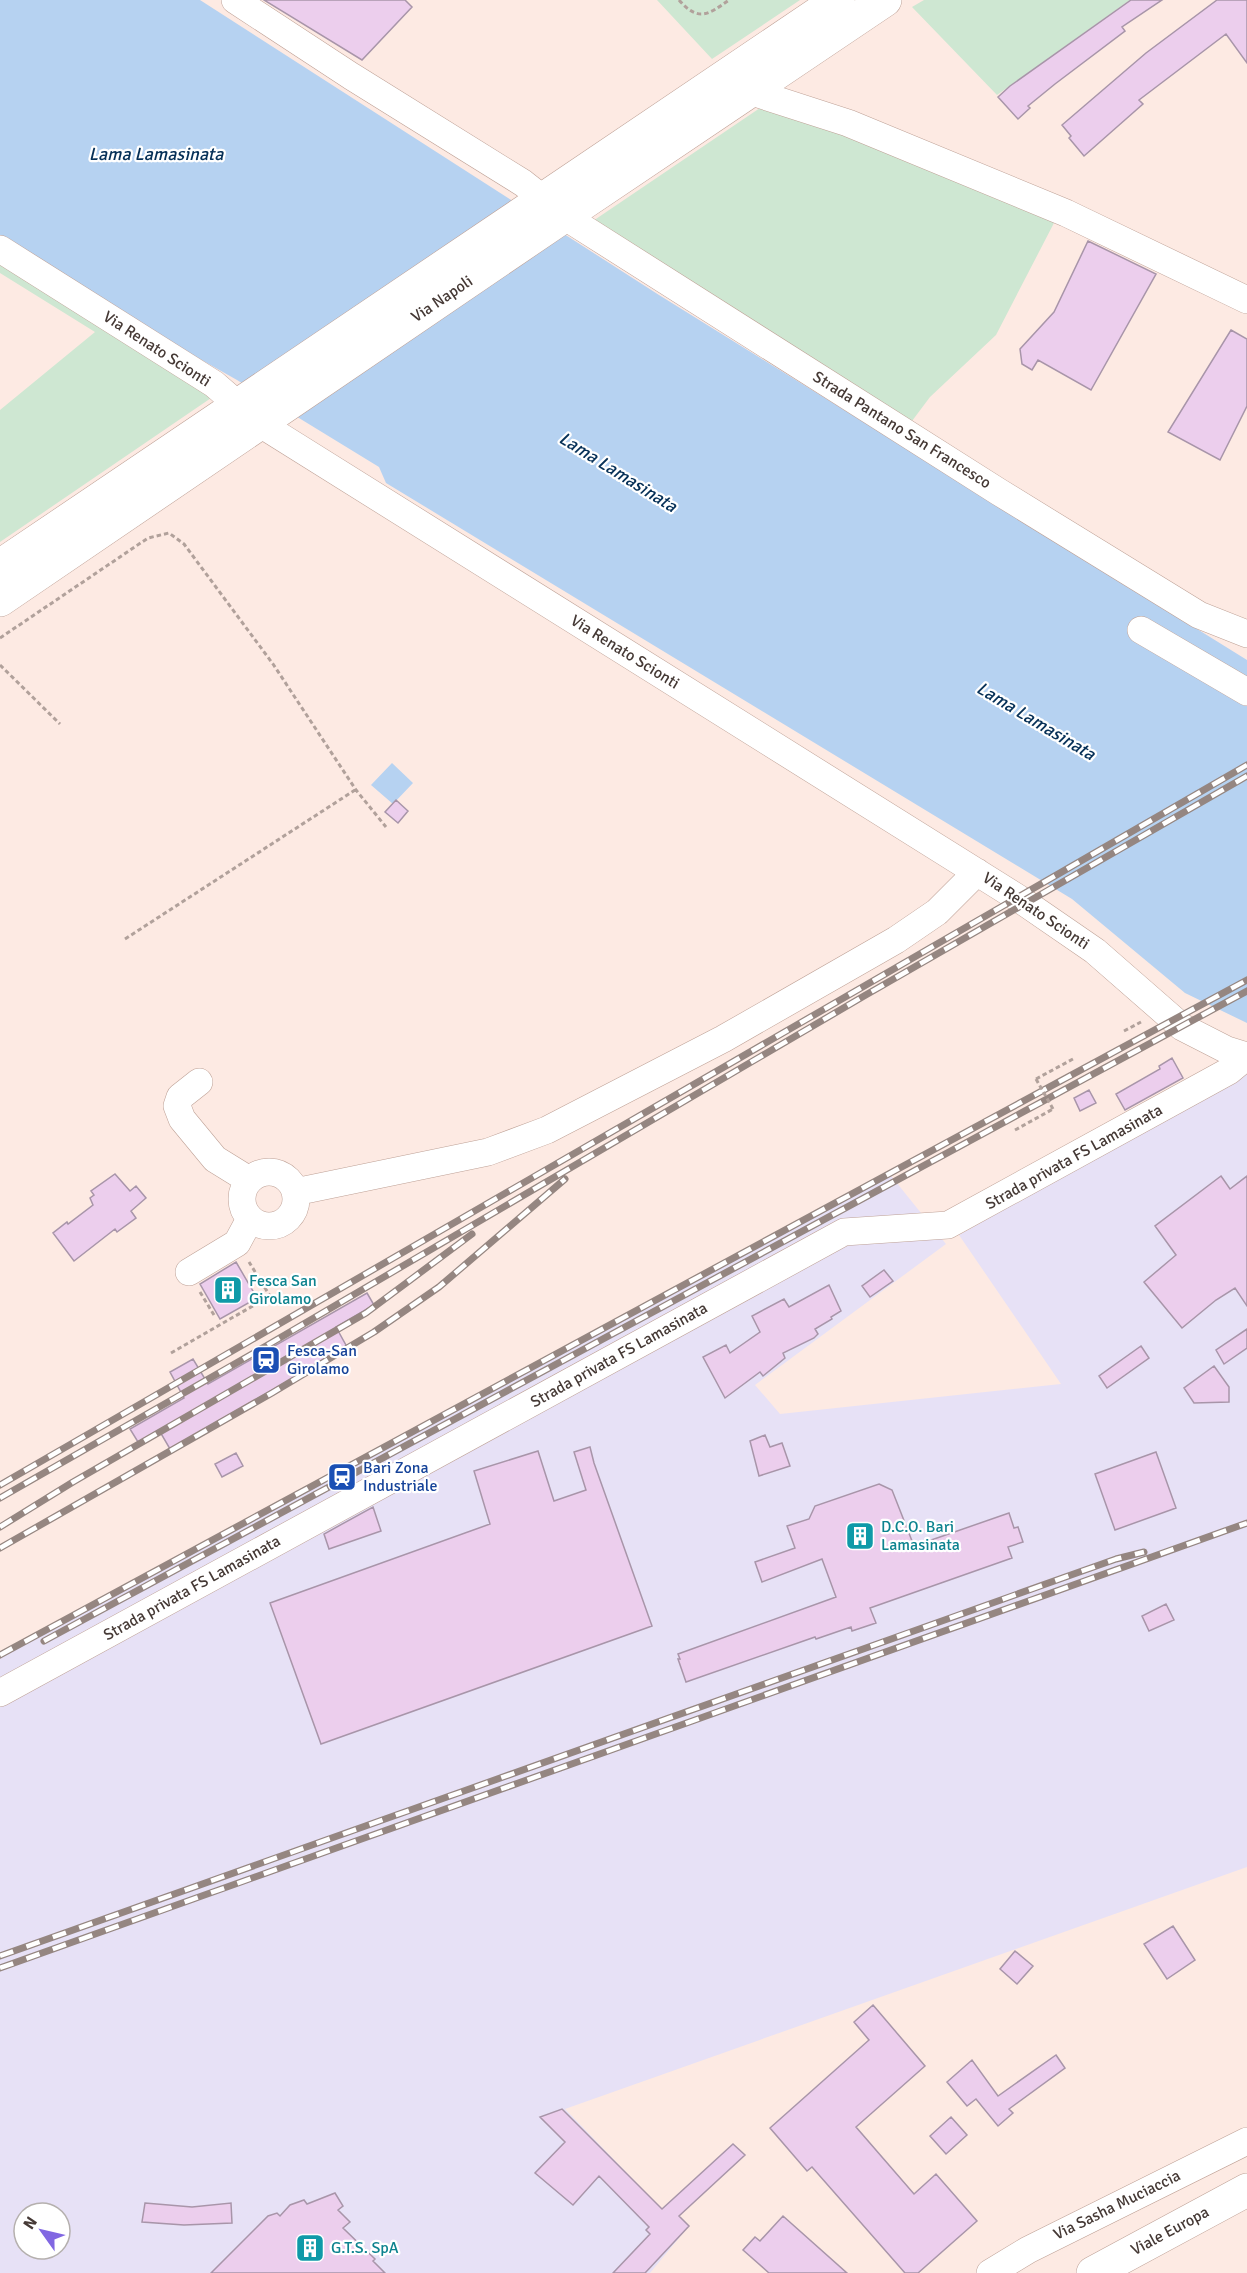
<svg xmlns="http://www.w3.org/2000/svg" width="1247" height="2273" font-family="Signika,sans-serif">
  <rect width="100%" height="100%" fill="#fdeae3"/>
  <path fill="#e7e1f6" fill-rule="evenodd" d="M1247,1072V1867L565,2109L684,2232L650,2273H0V1653L888,1172L946,1244L755,1385L780,1414L1061,1384L959,1235ZM24,2213H60V2249H24Z"/>
  <path fill="#cee7d2" d="M657,0H800L712,59Z
    M924,0H1130L997,95L912,7Z
    M766,104L1055,221L996,335L930,397L909,425L587,225Z
    M0,256L214,396L0,542V410L95,332L0,273Z"/>
  <path fill="#b6d2f1" d="M0,0H200L659,295L1247,660V1023L1185,993L1072,899L386,483L379,467L237,380L138,324L0,237Z
    M392,763L413,783L393,804L371,785Z"/>
  <path fill="#ecceed" stroke="#a895a9" stroke-width="1.5" d="M264,0H405L412,7L362,60Z
    M1131,0H1162L1122,27L1125,31L1055,84L1028,106L1030,108L1018,119L998,97L1010,86Z
    M1217,0H1247V63L1226,34L1139,100L1143,104L1084,156L1069,138L1071,136L1062,125L1146,53Z
    M1088,241L1156,274L1091,390L1038,360L1032,370L1022,364L1020,349L1054,312Z
    M1231,330L1247,339V406L1220,460L1168,432Z
    M396,800L408,811L398,823L385,812Z
    M1172,1058L1183,1078L1125,1110L1116,1094L1160,1069L1159,1066Z
    M1089,1090L1096,1103L1080,1111L1074,1098Z
    M115,1174L130,1191L136,1186L146,1198L131,1211L136,1218L117,1232L115,1229L74,1261L53,1233L67,1222L68,1224L93,1205L90,1198L94,1195L91,1191Z
    M1221,1176L1230,1189L1247,1176V1306L1235,1288L1216,1300L1182,1328L1144,1282L1176,1255L1155,1226Z
    M236,1262L257,1298L220,1319L200,1284Z
    M884,1270L893,1281L870,1297L862,1286Z
    M829,1285L841,1311L831,1317L832,1319L815,1329L818,1334L814,1338L783,1353L785,1358L763,1376L760,1372L725,1398L703,1357L726,1345L730,1353L760,1332L752,1316L784,1299L789,1307Z
    M367,1293L374,1305L336,1327L347,1347L170,1449L159,1430L138,1442L130,1429L184,1398L170,1372L193,1359L208,1384Z
    M1247,1329V1348L1224,1364L1216,1350Z
    M1141,1346L1149,1358L1107,1388L1099,1376Z
    M1214,1366L1229,1387V1402L1194,1403L1184,1388Z
    M765,1435L770,1447L782,1443L790,1466L759,1476L750,1441Z
    M590,1447L594,1463L652,1626L321,1744L270,1603L490,1524L474,1471L538,1451L554,1501L586,1490L574,1452Z
    M1156,1452L1176,1508L1115,1530L1095,1474Z
    M236,1453L243,1466L222,1477L215,1464Z
    M879,1484L892,1490L914,1546L1009,1513L1014,1528L1018,1527L1023,1542L1008,1547L1012,1558L870,1608L876,1623L852,1631L851,1627L816,1639L815,1637L686,1682L678,1659H680L678,1654L836,1597L822,1559L762,1582L755,1562L795,1548L787,1526L809,1519L815,1506Z
    M373,1507L381,1531L329,1549L324,1534Z
    M1166,1604L1174,1620L1149,1631L1142,1616Z
    M1173,1926L1195,1960L1167,1979L1144,1944Z
    M1015,1951L1033,1966L1017,1984L1000,1969Z
    M873,2005L925,2066L856,2127L914,2194L936,2174L977,2221L918,2273H905L812,2167L807,2171L770,2128L869,2040L854,2022Z
    M1056,2055L1065,2068L1009,2109L1013,2113L998,2126L976,2099L967,2106L947,2082L972,2060L998,2096Z
    M562,2109L662,2209L733,2144L745,2155L679,2216L689,2226L645,2273H613L650,2234L646,2230L649,2227L599,2176L573,2205L535,2173L565,2142L540,2117Z
    M951,2117L967,2135L946,2154L930,2136Z
    M335,2193L343,2206L338,2210L350,2222L343,2228L375,2259L373,2261L385,2273H211L268,2216L277,2213L280,2216L290,2205L304,2200L307,2204Z
    M145,2203L192,2207L231,2203L232,2223L184,2225L142,2222Z
    M783,2216L847,2273H769L743,2250L755,2237L760,2241Z"/>
  <g fill="none" stroke-linecap="round" stroke-linejoin="round">
    <g stroke="#bea196" stroke-width="28">
      <path id="minor" d="M235,0L351,76L523,183L542,198
        M749,91L848,123L1066,213L1247,300
        M564,216L999,492L1199,615L1247,634
        M0,249L214,384L259,423L1018,898L1095,951L1182,1027L1227,1050L1247,1056
        M1141,630L1247,692
        M199,1082L180,1097L177,1106L182,1119L215,1159L249,1180
        M242 1199a27 27 0 1 1 54 0a27 27 0 1 1-54 0Z
        M295,1192L488,1152L547,1130L723,1039L896,940L937,912L977,872
        M189,1272L237,1243L250,1219
        M0,1693L844,1232L948,1225L1229,1071L1247,1056
        M990,2273L1028,2250L1247,2141"/>
    </g>
    <g stroke="#bea196" stroke-width="34">
      <path id="major" d="M0,566L838,0
        M0,600L564,216L885,0
        M1093,2273L1247,2190"/>
    </g>
    <path stroke="#b1a19b" stroke-width="3" stroke-dasharray="4.5 3" stroke-linecap="butt" d="M679,0C698,22 708,15 729,0
      M0,638L148,538L169,533L184,544L273,664L356,790L386,827
      M0,665L60,724
      M125,939L355,790
      M1124,1031L1141,1022
      M1036,1079L1073,1059
      M1015,1130L1053,1109
      M200,1292L214,1315
      M171,1353L270,1296L249,1262"/>
    <use href="#minor" stroke="#fff" stroke-width="27"/>
    <use href="#major" stroke="#fff" stroke-width="33"/>
    <g stroke="#958681" stroke-width="7">
      <path id="rail" d="M0,1485L1247,765
        M0,1498L266,1346L864,996L1247,776
        M0,1527L73,1482L366,1313L472,1234
        M0,1548L272,1393L374,1332L439,1287L565,1179
        M44,1641L1247,991
        M0,1655L1247,980
        M0,1956L1116,1559L1144,1552
        M0,1968L1247,1523"/>
    </g>
    <use href="#rail" stroke="#fff" stroke-width="4.5" stroke-dasharray="14" stroke-linecap="butt"/>
    <path stroke="#b1a19b" stroke-width="3" stroke-dasharray="4.5 3" stroke-linecap="butt" d="M1036,1079L1053,1109"/>
  </g>
  <defs>
    <g id="building-square" transform="scale(1.5)"><rect x="-9" y="-9" width="18" height="18" rx="4" fill="#0f9aa8" stroke="#fff"/><path d="M-4-6H4V6H1V3H-1V6H-4ZM-2.5-4.3h1.7v1.8h-1.7ZM.8-4.3h1.7v1.8H.8ZM-2.5-1h1.7V.8h-1.7ZM.8-1h1.7V.8H.8Z" fill="#fff"/></g>
    <g id="station-square" transform="scale(1.5)"><rect x="-9" y="-9" width="18" height="18" rx="4" fill="#1a4fb4" stroke="#fff"/><path d="M-3-6H3Q5-6 5-4V2Q5 4 3 4L4.5 6H3L1.5 4h-3L-3 6H-4.5L-3 4Q-5 4-5 2V-4Q-5-6-3-6ZM-3.5-4v3h7v-3ZM-3.5 1v1.5H-2V1ZM2 1v1.5H3.5V1Z" fill="#fff"/></g>
  </defs>
  <g fill-rule="evenodd">
    <use href="#building-square" x="228" y="1290"/>
    <use href="#station-square" x="266" y="1360"/>
    <use href="#station-square" x="342" y="1477"/>
    <use href="#building-square" x="860" y="1536"/>
    <use href="#building-square" x="310" y="2248"/>
  </g>
  <g text-anchor="middle" dominant-baseline="central" stroke-width="4.5" stroke-linejoin="round" paint-order="stroke">
    <g font-size="16" fill="#453935" stroke="#fff">
      <text transform="translate(442 299) rotate(-34)">Via Napoli</text>
      <text transform="translate(157 349) rotate(33)">Via Renato Scionti</text>
      <text transform="translate(902 430) rotate(32)">Strada Pantano San Francesco</text>
      <text transform="translate(625 652) rotate(32)">Via Renato Scionti</text>
      <text transform="translate(1036 911) rotate(34)">Via Renato Scionti</text>
      <text transform="translate(1074 1157) rotate(-29)">Strada privata FS Lamasinata</text>
      <text transform="translate(619 1355) rotate(-29)">Strada privata FS Lamasinata</text>
      <text transform="translate(192 1588) rotate(-29)">Strada privata FS Lamasinata</text>
      <text transform="translate(1117 2205) rotate(-26)">Via Sasha Muciaccia</text>
      <text transform="translate(1170 2231) rotate(-28)">Viale Europa</text>
    </g>
    <g font-size="16" fill="#0d838f" stroke="#fff" text-anchor="start">
      <text x="249" y="1281">Fesca San<tspan x="249" dy="18">Girolamo</tspan></text>
      <text x="881" y="1527">D.C.O. Bari<tspan x="881" dy="18">Lamasinata</tspan></text>
      <text x="331" y="2248">G.T.S. SpA</text>
    </g>
    <g font-size="16" fill="#164399" stroke="#fff" text-anchor="start">
      <text x="287" y="1351">Fesca-San<tspan x="287" dy="18">Girolamo</tspan></text>
      <text x="363" y="1468">Bari Zona<tspan x="363" dy="18">Industriale</tspan></text>
    </g>
    <g font-size="18" font-style="italic" fill="#063057" stroke="#fff">
      <text x="156" y="154">Lama Lamasinata</text>
      <text transform="translate(618 472) rotate(32)">Lama Lamasinata</text>
      <text transform="translate(1036 721) rotate(31)">Lama Lamasinata</text>
    </g>
  </g>
  <g transform="translate(42 2231) rotate(304)"><circle r="28" fill="#ffffff" stroke="#b5b0ae" stroke-width="1.5"/>
  <path d="M0-4.5L10 22L0 15L-10 22Z" fill="#8167e2"/>
  <text y="-9" font-size="16" font-weight="bold" text-anchor="middle" fill="#453935">N</text>
  </g>
</svg>
